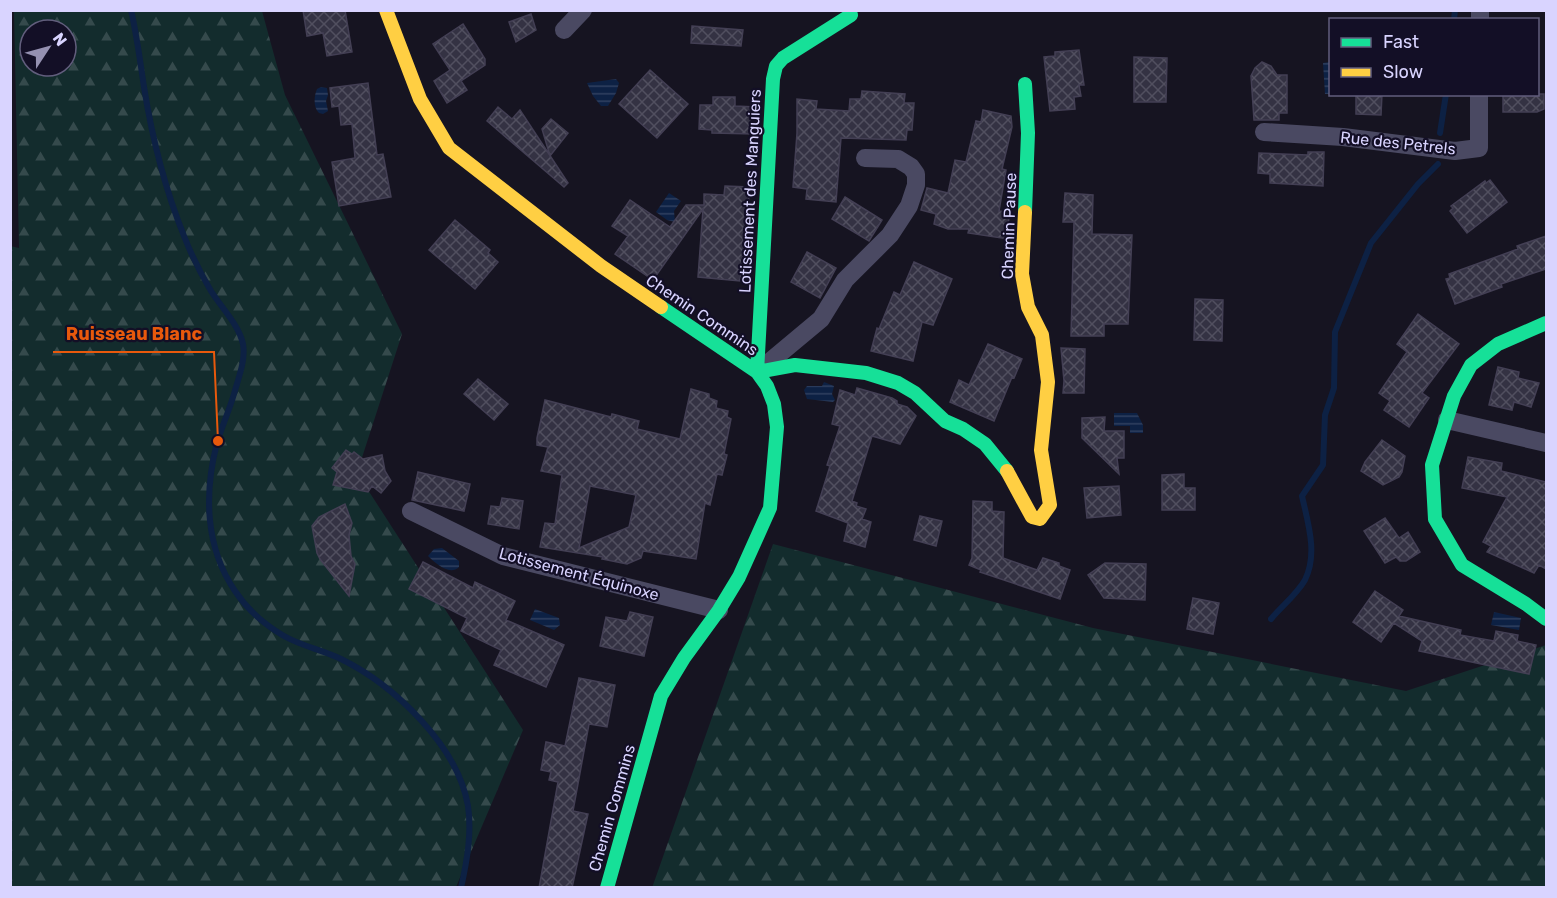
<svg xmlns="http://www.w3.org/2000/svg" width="1557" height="898" font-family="Rubik,sans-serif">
  <defs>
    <pattern id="forest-firs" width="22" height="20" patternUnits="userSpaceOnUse" patternTransform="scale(1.5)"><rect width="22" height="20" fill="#132c2d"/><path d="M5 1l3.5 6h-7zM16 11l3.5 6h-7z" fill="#354a4c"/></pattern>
    <pattern id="water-rules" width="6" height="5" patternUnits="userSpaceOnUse" patternTransform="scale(1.5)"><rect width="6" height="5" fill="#0d2144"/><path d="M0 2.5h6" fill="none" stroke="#304060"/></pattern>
    <pattern id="building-cross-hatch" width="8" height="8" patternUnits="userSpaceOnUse" patternTransform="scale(1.5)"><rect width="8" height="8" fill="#343243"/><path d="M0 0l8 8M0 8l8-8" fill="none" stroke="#514f5f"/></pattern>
  </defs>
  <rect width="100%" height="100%" fill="#161421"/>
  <path fill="url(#forest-firs)" fill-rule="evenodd" d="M14,11H262L285,95L402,334L357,473L523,730L456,887H11L10,246L19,248ZM30,30H66V66H30Z
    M773,544L1093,628L1406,691L1546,645V887L652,888Z"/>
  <path fill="url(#water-rules)" d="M1330,62V94H1325L1323,63Z
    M616,79L619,83L616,93L608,106H601L593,96L587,83Z
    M321,87L327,88L328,95L326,101L328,111L323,114L319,113C313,107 314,96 317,89Z
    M669,193L681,201L674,211L675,222L667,220L656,212Z
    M824,382L834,386L832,394L835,400L833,402L807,399L804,390L807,386H822Z
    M1114,413H1137L1143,425V433H1130V426H1114Z
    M442,548L459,561V567C450,576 436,564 428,556L434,549Z
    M535,609L559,618L560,625L554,630L530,620Z
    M1494,612L1521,618L1519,630L1491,625Z"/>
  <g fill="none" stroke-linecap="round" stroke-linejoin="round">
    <path stroke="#0d2144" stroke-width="6" d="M131,10C137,36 140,61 144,87C152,137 165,189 184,236C191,254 201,274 211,291C221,307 239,325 243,344C246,360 238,379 234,394C229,411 222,426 217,443C204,493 205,547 235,591C247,609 265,625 284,636C301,646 323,650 341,659C394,685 458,746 468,806C472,833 467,861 461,888
      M1454,20L1455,10
      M1440,133L1446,94
      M1271,619C1281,607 1297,594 1305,580C1318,554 1308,523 1302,496L1323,465L1325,415L1334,388L1335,332L1371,243L1418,184L1438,164"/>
  </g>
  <path fill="url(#building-cross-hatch)" stroke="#433f54" stroke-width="1.5" fill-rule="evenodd" d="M303,10H345L352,52L327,56L323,33L307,36Z
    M531,14L536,30L516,42L509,22Z
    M463,24L485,59V65L461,81L467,90L447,103L434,81L450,70L433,44Z
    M692,26L743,30L741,46L691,43Z
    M1079,50L1084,85H1079L1081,96L1074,97L1075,109L1050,111L1044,57L1055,56V52Z
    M1134,57L1167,58L1166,102H1134Z
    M1262,62L1271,66L1277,75H1287V113H1279V120H1254L1251,76L1255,68Z
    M650,70L688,104L657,138L619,104Z
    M368,83L377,155L383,154L391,197L339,206L332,162L355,158L352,124L341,125L339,106L332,107L330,88Z
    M862,91L905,94L904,103H914L912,130H907L906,140L841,138L836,202L806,199L807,189L793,187L797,133V99L817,101L816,109L849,111L850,99H861Z
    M1356,94H1382L1381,115L1356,114Z
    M1503,94H1544V109L1537,112H1503Z
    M713,97H735V106L756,107L754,134L712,133V130L699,129L700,105H713Z
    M498,107L512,119L520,110L568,183L564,187L487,121Z
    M983,110L1011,116L1012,127L1002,169L1006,170L999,211L1009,212L1008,239L968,233L969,229H948L934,224L936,214L921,210L927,188L948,193L955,160L966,162L976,121L981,122Z
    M551,119L568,133L550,156L542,129Z
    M1308,152H1324L1323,186L1270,183V174L1258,173L1259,153L1308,155Z
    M1490,180L1507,202L1467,233L1450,211L1453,208L1451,206L1485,181L1486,183Z
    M725,186L750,187L740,281L698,277L703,209L653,280L615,254L628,236L612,226L630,200L670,227L686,205H704V194L724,195Z
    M1065,193L1093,195L1092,234L1132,235L1128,324H1104V336H1071L1074,222H1063Z
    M845,197L882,220L869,241L832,219Z
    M455,220L490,250L488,253L498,262L475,289L429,250Z
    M1546,236V269L1501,284L1502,287L1455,304L1446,279L1450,278L1449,274L1518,249L1517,246Z
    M807,252L836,268L820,298L791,282Z
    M914,262L952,279L933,325L922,322L913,361L871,351L877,328L879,329L894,292L900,295Z
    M1195,299L1223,300L1222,341L1194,340Z
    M1418,314L1459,344L1422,393L1429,398L1409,427L1384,410L1390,401L1379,393L1407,352L1397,344Z
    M988,344L1022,359L1014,378L1012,377L994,421L950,402L959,380L969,385Z
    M1061,348L1085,349L1084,393H1063L1064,381Z
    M1498,367L1519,372L1518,378L1539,383L1531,407L1514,402L1512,410L1489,405Z
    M478,379L508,404L494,420L464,394Z
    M857,388L892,398L897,401V404L907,407L916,416L900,444L872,436L852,501L857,503L856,506L866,509L862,519L871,522L865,547L844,541L848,523L816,511L830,466L827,465L840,426L832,424L840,390L855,395Z
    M691,389L709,394V398L717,401L716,408L728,411L727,417L731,419L724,454L727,455L722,475L717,474L710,505L705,503L696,559L643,551L641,558L627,564L602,559L603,557L540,547L545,523L555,524L562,475L541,471L548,447L537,445V438L545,400L611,417L612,414L639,421L637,429L680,439ZM590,486L636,495L629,527L579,548Z
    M1105,417L1104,431H1124V458H1117L1119,474L1082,438V418Z
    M1382,440L1405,456L1402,472L1399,477L1383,485L1361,471L1365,462Z
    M346,450L352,454L354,452L363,459L382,455L385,471L391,481L381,493L372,486L368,492L333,485L337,472L332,468Z
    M1468,457L1502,463L1501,471L1546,482V569L1539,565L1534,573L1487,552L1491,546L1483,542L1507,497L1462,488Z
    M418,472L470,484L464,511L412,500Z
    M1184,474V488H1195V510H1162V475Z
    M1119,486L1121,515L1087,518L1084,488Z
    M502,498L523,501L519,529L488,524L491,506L500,507Z
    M973,501L992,502V511L1004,512L1003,558L1037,570L1043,558L1059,563V566L1070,570L1060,599L980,572L981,570L969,565L972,558Z
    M345,504L352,523L349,535L351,556L355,564L349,596L320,559L317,553L312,526L319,517Z
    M920,516L942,521L936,546L914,540Z
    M1385,518L1399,538L1408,532L1420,552L1406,561H1400L1396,557L1385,563L1364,531Z
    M423,562L473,588L475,582L515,601L506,620L564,645L546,687L494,665L501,650L461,631L467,618L409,589Z
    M1105,563L1146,564L1145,600L1104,598L1088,575Z
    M1375,591L1403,610L1399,616L1461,630L1460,635L1494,641L1496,631L1518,635L1517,641L1536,645L1529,674L1419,651L1422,641L1394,623L1381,642L1353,622Z
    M1193,598L1219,603L1213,634L1187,629Z
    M630,612L653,617L644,656L600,646L606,617L627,621Z
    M579,678L615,685L607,727L589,724L573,811L588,814L572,888H539L558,782L549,780L551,772L541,770L546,742L565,746Z"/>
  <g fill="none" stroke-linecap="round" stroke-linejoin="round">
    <path stroke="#4a4962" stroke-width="18" d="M1480,20V10
      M564,30L583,10
      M1264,132L1343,137L1455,151L1479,148V94
      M761,369L821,319L845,280L890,235L909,206L916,185V174L911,167L898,159L865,158
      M1447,420L1546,443
      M411,511L503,556L719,610"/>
    <path stroke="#16e098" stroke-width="14" d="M851,15L783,58L776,66L773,79L757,372L795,365L866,373L898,383L915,393L945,421L963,429L985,444L1007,471
      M1025,212L1028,133L1025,84
      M1546,323L1498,344L1471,365L1454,396L1432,465L1435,519L1462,565L1526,604L1546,619
      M607,888L661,696L684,658L719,610L739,577L770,508L777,427L774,404L767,386L757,372L661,307"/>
    <path stroke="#ffcf43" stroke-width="14" d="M386,10L420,99L449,148L601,266L661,307
      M1007,471L1032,517L1040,519L1050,505L1041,450L1048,382L1042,335L1028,307L1022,274L1025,212"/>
  </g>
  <g text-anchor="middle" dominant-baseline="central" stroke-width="4.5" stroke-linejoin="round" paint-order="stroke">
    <g font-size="16" fill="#d9d4ff" stroke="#130f26">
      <text transform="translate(1398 143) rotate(6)">Rue des Petrels</text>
      <text transform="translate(750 191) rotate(-87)">Lotissement des Manguiers</text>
      <text transform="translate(1009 226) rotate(-88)">Chemin Pause</text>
      <text transform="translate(702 315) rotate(34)">Chemin Commins</text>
      <text transform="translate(579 574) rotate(15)">Lotissement Équinoxe</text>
      <text transform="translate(612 808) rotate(-74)">Chemin Commins</text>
    </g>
  </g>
  <path fill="none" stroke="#e8590c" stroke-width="2" d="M218 441L214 352H53"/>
  <circle fill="#e8590c" stroke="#130f26" stroke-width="2" cx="218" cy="441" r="6"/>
  <g font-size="18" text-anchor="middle" font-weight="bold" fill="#e8590c" stroke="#130f26" stroke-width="4.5" stroke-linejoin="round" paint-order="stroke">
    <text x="134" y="340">Ruisseau Blanc</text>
  </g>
  <rect width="1557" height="898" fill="none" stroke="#d9d4ff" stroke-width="24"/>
  <rect x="1329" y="18" width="210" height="78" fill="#130f26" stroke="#625e7d" stroke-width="1.5"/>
  <rect x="1341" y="38" width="30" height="9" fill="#16e098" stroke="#625e7d" stroke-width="1.5"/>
  <text x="1383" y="48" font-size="18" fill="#d9d4ff">Fast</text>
  <rect x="1341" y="68" width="30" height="9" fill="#ffcf43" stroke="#625e7d" stroke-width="1.5"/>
  <text x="1383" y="78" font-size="18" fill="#d9d4ff">Slow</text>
  <g transform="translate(48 48) rotate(54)"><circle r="28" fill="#130f26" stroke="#625e7d" stroke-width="1.5"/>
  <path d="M0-4.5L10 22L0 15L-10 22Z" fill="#9591b1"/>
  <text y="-9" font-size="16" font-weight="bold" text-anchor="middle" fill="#d9d4ff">N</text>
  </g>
</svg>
